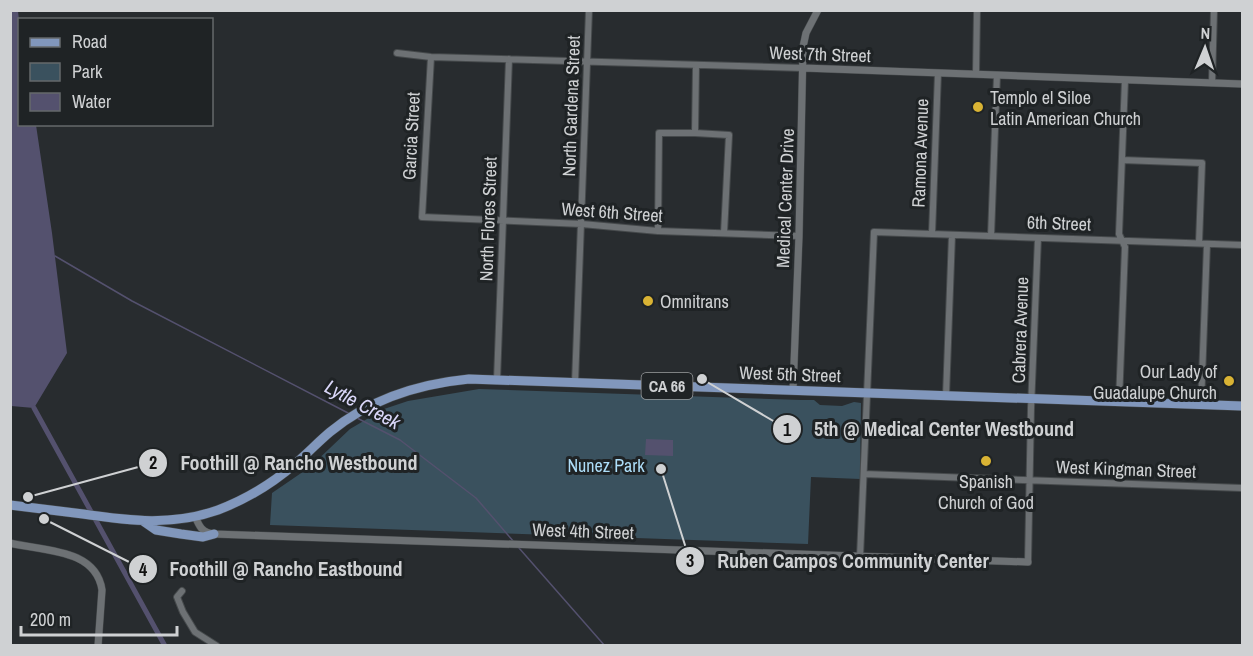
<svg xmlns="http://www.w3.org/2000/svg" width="1253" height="656" font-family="'Archivo Narrow',sans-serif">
  <rect width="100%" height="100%" fill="#282c2f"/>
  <path fill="#3a515e" d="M479,389L801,400H814L820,405L842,406L854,402L861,403L860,479L811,477L808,544L270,525L272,493L310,467L350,429L384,409L408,401Z"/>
  <path fill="#54516e" d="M10,11H18L19,20L20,124L36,125L52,233L67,353L34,408L11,406Z
    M646,439L673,440V456L645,455Z"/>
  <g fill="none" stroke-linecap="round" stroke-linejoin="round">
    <path stroke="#54516e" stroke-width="1.5" d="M55,256L132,301L350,414
      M357,418L400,440L476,498L514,542
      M519,548L605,646"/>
    <path stroke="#54516e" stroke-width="5" d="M34,408L165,646"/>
    <g stroke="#464a4c" stroke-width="8">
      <path id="minor" d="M397,53L431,57L803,68
        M431,57L422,217L582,224L658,231L799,236
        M976,74L977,10
        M1212,83L1214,10
        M695,133L696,65
        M1122,160L1202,163L1199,243
        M658,231L659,133H695L729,135L724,233
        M932,234L938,73
        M991,236L997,75
        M497,380L509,59
        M575,383L589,10
        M946,396L952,235
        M1119,402L1125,247L1119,234L1125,80
        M1201,405L1207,244
        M864,474L1242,488
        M860,557L874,232L1242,245
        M1028,562L1031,408L1038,238
        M182,591L177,597L183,612L195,632L217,646"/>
    </g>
    <g stroke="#464a4c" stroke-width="8">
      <path id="tertiary" d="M803,68L1242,84
        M793,390L799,236L803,47L806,33L818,10
        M195,516C199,526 202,533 214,534L1028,562
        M10,543C42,551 96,548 102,590L98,646"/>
    </g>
    <g stroke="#464a4c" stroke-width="10">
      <path id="primary" d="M10,505C35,508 59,511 83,514C130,521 173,526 218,510C247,499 273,483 296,463C308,453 318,442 330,432C370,399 418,384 469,379L1242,406
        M143,521L156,530L181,534L203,537L214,534"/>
    </g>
    <use href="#minor" stroke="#6d7174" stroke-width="6"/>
    <use href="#tertiary" stroke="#6d7174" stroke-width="7"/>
    <use href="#primary" stroke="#8197bc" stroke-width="9"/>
  </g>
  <g fill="#d9b334" stroke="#1f2325" stroke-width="2">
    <circle cx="978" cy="107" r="6"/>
    <circle cx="648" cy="301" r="6"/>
    <circle cx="1229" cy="381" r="6"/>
    <circle cx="986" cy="461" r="6"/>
  </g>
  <g text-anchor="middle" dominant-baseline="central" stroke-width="6" stroke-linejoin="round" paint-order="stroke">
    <rect fill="#1f2325" stroke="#9a9d9f" stroke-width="1.5" x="641.5" y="373" width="51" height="26" rx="4.5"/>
    <g font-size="16" font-weight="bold" fill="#cfd1d3">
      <text x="667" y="386">CA 66</text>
    </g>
    <g font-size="18" fill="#cfd1d3" stroke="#1f2325">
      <text transform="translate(820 54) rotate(2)">West 7th Street</text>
      <text transform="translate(571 106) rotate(-88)">North Gardena Street</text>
      <text transform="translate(411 136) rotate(-87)">Garcia Street</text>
      <text transform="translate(920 153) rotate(-88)">Ramona Avenue</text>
      <text transform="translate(785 198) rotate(-88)">Medical Center Drive</text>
      <text transform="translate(612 212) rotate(4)">West 6th Street</text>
      <text transform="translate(488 219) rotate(-88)">North Flores Street</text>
      <text transform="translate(1059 223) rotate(2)">6th Street</text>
      <text transform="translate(1020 330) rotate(-88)">Cabrera Avenue</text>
      <text transform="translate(790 374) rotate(2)">West 5th Street</text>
      <text transform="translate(1126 469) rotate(2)">West Kingman Street</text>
      <text transform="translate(583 531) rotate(2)">West 4th Street</text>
    </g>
    <g font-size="18" fill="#cfd1d3" stroke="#1f2325" text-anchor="start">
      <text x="990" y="97">Templo el Siloe<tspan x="990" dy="21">Latin American Church</tspan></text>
      <text x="660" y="301">Omnitrans</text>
      <text x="1217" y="371" text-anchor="end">Our Lady of<tspan x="1217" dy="21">Guadalupe Church</tspan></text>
      <text x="986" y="481" text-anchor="middle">Spanish<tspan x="986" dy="21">Church of God</tspan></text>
    </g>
    <g font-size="18" fill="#adddf8" stroke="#1f2325">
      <text x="606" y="465">Nunez Park</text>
    </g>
    <g font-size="20" font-style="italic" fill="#dad7f9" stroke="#1f2325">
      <text transform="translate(363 404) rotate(28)">Lytle Creek</text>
    </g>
  </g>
  <path fill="none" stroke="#cfd1d3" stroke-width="2" d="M702 379L787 429M28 497L153 463M661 469L690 561M44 519L143 569"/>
  <g fill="#cfd1d3" stroke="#1f2325" stroke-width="2">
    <circle cx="702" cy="379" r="6"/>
    <circle cx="28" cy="497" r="6"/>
    <circle cx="661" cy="469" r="6"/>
    <circle cx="44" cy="519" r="6"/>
    <circle cx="787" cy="429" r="15"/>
    <circle cx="153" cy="463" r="15"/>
    <circle cx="690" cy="561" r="15"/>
    <circle cx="143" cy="569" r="15"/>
  </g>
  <g font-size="18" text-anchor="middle" font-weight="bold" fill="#111">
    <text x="787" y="436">1</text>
    <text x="153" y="469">2</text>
    <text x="690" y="567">3</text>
    <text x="143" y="576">4</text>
  </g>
  <g font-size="20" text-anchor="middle" font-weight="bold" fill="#cfd1d3" stroke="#1f2325" stroke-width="6" stroke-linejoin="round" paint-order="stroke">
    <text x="944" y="436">5th @ Medical Center Westbound</text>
    <text x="299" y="470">Foothill @ Rancho Westbound</text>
    <text x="853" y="568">Ruben Campos Community Center</text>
    <text x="286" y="576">Foothill @ Rancho Eastbound</text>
  </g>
  <rect width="1253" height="656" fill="none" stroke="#cfd1d3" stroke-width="24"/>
  <rect x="18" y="18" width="195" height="108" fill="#1f2325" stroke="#65696b" stroke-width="1.5"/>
  <rect x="30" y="38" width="30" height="9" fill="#8197bc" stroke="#65696b" stroke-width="1.5"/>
  <text x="72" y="48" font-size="18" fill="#cfd1d3">Road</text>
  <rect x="30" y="63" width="30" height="18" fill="#3a515e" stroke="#65696b" stroke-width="1.5"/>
  <text x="72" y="78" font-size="18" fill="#cfd1d3">Park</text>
  <rect x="30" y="93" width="30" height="18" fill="#54516e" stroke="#65696b" stroke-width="1.5"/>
  <text x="72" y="108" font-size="18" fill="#cfd1d3">Water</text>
  <g transform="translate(1205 48) rotate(2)" stroke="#1f2325" stroke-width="4.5" paint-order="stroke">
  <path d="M0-4.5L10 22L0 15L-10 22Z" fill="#cfd1d3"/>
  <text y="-9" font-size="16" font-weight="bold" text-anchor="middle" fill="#cfd1d3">N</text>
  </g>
  <path d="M21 626v9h156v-9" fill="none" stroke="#cfd1d3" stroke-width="3"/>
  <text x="30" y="626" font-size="18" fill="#cfd1d3" stroke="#1f2325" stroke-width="4.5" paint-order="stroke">200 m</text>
</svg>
